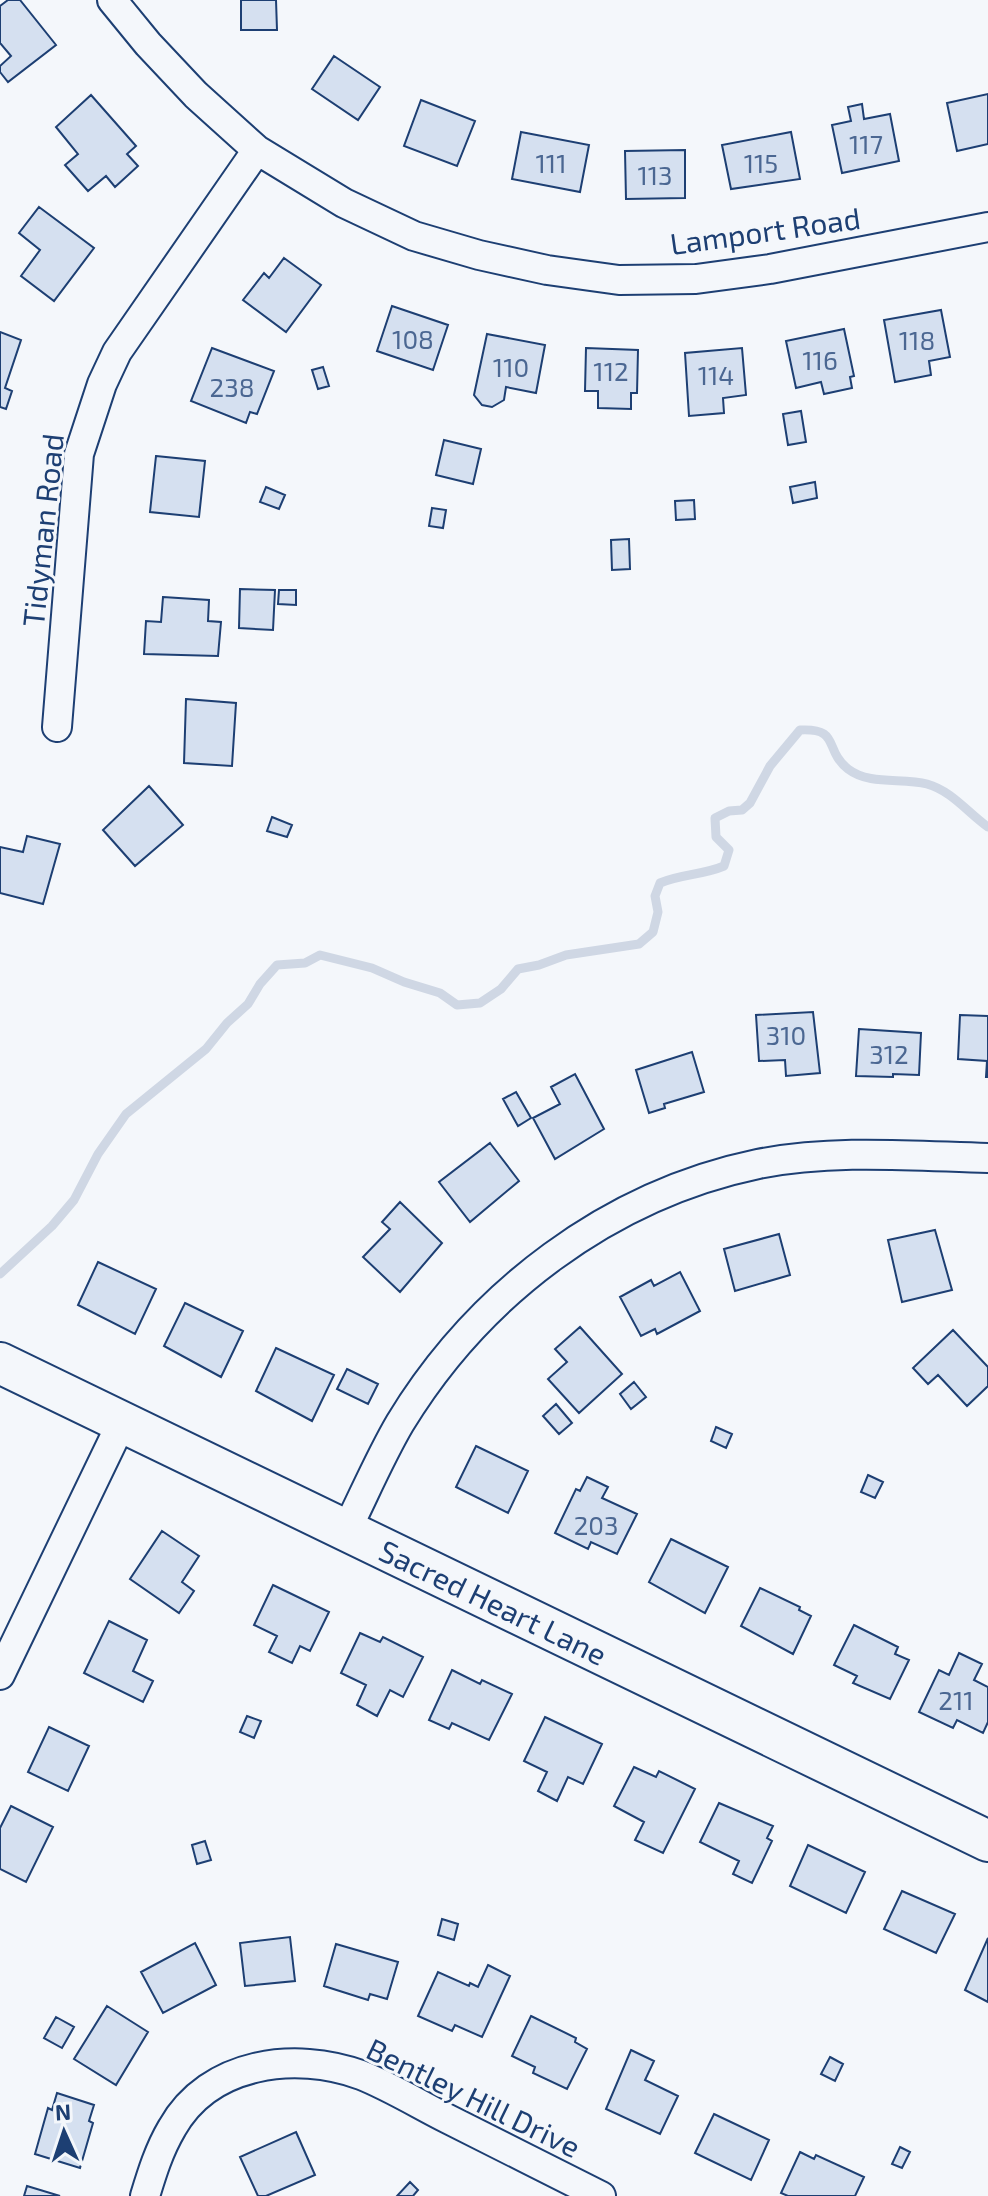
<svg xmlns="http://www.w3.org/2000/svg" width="988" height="2196" font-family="'Exo 2',sans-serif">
  <rect width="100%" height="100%" fill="#f4f7fb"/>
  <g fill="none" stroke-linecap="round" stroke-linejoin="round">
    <path stroke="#cfd7e4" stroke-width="9" d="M0,1274L52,1226L74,1200L98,1154L126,1114L206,1049L227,1023L248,1004L260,984L277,965L305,963L320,955L372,968L404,982L440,993L457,1005L480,1003L501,989L518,969L539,965L566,955L639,944L653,932L658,912L655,896L660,883C681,874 703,875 724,866L729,850L716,837L715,818L729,811L742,810L750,803L770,766L800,730C841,728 823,749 848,769C870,786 903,777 927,784C952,791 968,813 988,827"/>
  </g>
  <path fill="#d5e0f0" stroke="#1d3f73" stroke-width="2" d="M8,0H20L56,45L8,82L0,72V66L11,56L0,43V6Z
    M241,0H276L277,30H241Z
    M334,56L380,87L358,120L312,89Z
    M988,94V144L957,151L947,103Z
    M91,95L136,146L127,154L138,166L115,187L106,176L88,191L65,165L78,154L56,127Z
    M421,100L475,121L457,166L404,146Z
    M862,104L864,119L890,114L899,161L842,173L832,125L851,121L848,107Z
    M521,132L589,145L580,192L512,179Z
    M791,132L800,179L731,189L722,145Z
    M685,150V198L626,199L625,151Z
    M39,207L94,248L54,301L21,276L40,250L19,233Z
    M284,258L321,285L286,332L243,300L264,273L269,278Z
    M392,306L448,325L433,370L377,351Z
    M941,310L950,357L929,361L931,375L895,382L884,320Z
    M844,329L854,376L850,377L852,388L824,394L821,382L796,388L786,341Z
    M0,332L21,340L5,388L12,391L6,409L0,407Z
    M487,334L545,345L536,393L506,387L504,400L492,407L482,405L474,395Z
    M212,348L274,371L257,414L250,412L246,423L191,401Z
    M586,348L638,350L637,393H631V409L598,408V391H585Z
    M742,348L746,395L723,398L724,413L689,416L685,353Z
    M323,367L329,386L318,389L312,370Z
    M801,411L806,442L788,445L783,414Z
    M444,440L481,449L473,484L436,475Z
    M156,456L205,461L199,517L150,512Z
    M815,482L817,498L793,503L790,487Z
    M266,487L285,495L279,509L260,502Z
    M694,500L695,519L676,520L675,501Z
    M432,508L446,510L443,528L429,526Z
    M629,539L630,569L612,570L611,540Z
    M240,589L275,590L273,630L239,628Z
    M279,590H296V605L278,604Z
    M163,597L209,600L208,621L221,622L218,656L144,654L146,621L161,622Z
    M186,699L236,703L232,766L184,763Z
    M149,786L183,825L135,866L103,830Z
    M272,817L292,825L287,837L267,831Z
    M27,836L60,844L43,904L0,893V847L23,852Z
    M813,1012L820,1073L786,1076L785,1060L759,1061L756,1015Z
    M960,1015L988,1016V1077H986L987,1061L958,1059Z
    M859,1029L921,1033L919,1075L893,1074V1077L856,1076Z
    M692,1052L704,1092L664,1104L665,1108L649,1113L636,1070Z
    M575,1074L604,1129L555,1159L533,1118L560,1104L551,1087Z
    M516,1092L531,1118L518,1126L503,1099Z
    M490,1143L519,1181L470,1222L439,1182Z
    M400,1202L442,1243L400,1292L363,1257L390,1229L382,1222Z
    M935,1230L952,1290L902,1302L888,1240Z
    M779,1234L790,1275L735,1291L724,1249Z
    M98,1262L156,1289L135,1334L78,1305Z
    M680,1272L700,1311L657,1334L655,1329L641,1336L620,1297L651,1280L654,1286Z
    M185,1303L243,1331L221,1377L164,1346Z
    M580,1327L622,1374L579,1413L548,1379L567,1362L555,1349Z
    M953,1330L988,1367V1386L967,1406L938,1375L928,1384L913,1368Z
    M276,1348L334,1375L312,1421L256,1391Z
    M347,1369L378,1384L368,1404L337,1389Z
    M634,1382L646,1397L631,1409L620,1394Z
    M556,1404L572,1423L559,1434L543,1416Z
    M716,1427L732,1434L726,1448L711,1441Z
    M476,1446L528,1471L508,1513L456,1487Z
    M868,1475L883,1482L875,1498L861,1492Z
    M587,1477L608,1487L602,1498L637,1514L617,1554L591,1542L588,1549L555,1533L576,1489L580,1491Z
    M162,1531L199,1556L182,1582L194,1591L179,1613L130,1579Z
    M671,1539L728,1567L705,1613L649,1582Z
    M273,1585L329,1612L310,1651L300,1646L292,1663L269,1652L277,1636L254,1625Z
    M760,1588L800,1607L799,1610L811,1616L793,1654L741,1626Z
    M109,1621L147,1640L133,1671L153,1681L143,1702L84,1673Z
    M854,1625L898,1647L895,1654L909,1660L890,1699L853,1683L857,1676L834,1665Z
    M360,1633L380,1642L383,1637L423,1657L403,1697L390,1690L377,1716L357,1705L366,1685L341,1673Z
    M959,1653L982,1664L974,1680L988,1687V1722L983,1733L957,1720L953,1728L919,1712L939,1670L949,1675Z
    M452,1670L480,1684L482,1680L512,1694L489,1740L452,1723L449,1729L429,1720Z
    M247,1716L261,1721L254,1738L240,1732Z
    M545,1717L602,1744L583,1784L568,1777L557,1801L538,1791L547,1772L524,1761Z
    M49,1727L89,1746L68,1791L28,1772Z
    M634,1767L656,1777L659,1771L695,1789L663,1853L635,1840L644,1822L614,1806Z
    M719,1803L773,1826L767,1838L772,1841L752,1883L733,1874L739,1861L700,1842Z
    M11,1806L53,1827L26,1882L0,1869V1828Z
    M205,1841L211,1860L197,1864L192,1845Z
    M808,1845L865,1872L846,1913L790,1886Z
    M902,1891L955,1914L936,1953L884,1929Z
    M442,1919L458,1924L454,1940L438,1935Z
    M290,1937L295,1981L245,1986L240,1943Z
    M988,1938V2002L965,1990Z
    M195,1943L216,1985L163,2013L141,1972Z
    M336,1944L398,1962L387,1999L370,1994L368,2000L324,1986Z
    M488,1965L510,1976L482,2037L455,2025L452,2031L418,2016L438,1972L469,1986L470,1983L478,1987Z
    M107,2006L148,2032L116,2085L74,2059Z
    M531,2016L576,2038L575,2042L587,2049L567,2089L533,2073L535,2067L512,2056Z
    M56,2017L74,2027L62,2048L44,2038Z
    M631,2050L654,2061L645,2080L678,2096L660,2134L606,2109Z
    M830,2057L843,2064L835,2081L821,2074Z
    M57,2093L94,2105L89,2121L93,2123L80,2168L35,2154L48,2108L52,2110Z
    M714,2114L769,2140L751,2180L695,2153Z
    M296,2132L315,2175L266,2196H258L240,2157Z
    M900,2147L910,2152L902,2168L892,2164Z
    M800,2152L814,2159L816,2155L864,2177L855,2196H788L781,2193Z
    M410,2182L418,2190L413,2196H397Z
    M27,2186L60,2196H24Z"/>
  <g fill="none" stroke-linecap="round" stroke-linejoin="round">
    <g stroke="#1d3f73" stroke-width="32">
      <path id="street" d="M112,0L148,44L196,95L257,150L344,203L414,236L479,255L547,270L619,280L696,279L770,269L988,227
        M57,727L79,454L102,384L117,352L257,150
        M346,1531C364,1495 380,1457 400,1423C479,1293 609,1195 758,1164C833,1149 913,1156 988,1158
        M0,1675L122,1422
        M145,2196C152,2173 159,2150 172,2128C209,2062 295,2051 361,2075C391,2087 420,2105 448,2119C499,2145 550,2170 601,2196"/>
    </g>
    <g stroke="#1d3f73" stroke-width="44">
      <g id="secondary">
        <path id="s1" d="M0,1363L988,1841"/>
      </g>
    </g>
    <use href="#street" stroke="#f4f7fb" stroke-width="28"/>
    <use href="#secondary" stroke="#f4f7fb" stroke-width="40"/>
  </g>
  <g text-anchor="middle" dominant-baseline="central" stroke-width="6" stroke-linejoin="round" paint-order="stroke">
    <g font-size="26" fill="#4b6792">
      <text x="866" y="143">117</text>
      <text x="551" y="162">111</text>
      <text x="761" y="162">115</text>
      <text x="655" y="174">113</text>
      <text x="413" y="338">108</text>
      <text x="917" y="339">118</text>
      <text x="820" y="359">116</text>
      <text x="511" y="366">110</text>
      <text x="611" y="370">112</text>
      <text x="716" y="374">114</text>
      <text x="232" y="386">238</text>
      <text x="786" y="1034">310</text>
      <text x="889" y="1053">312</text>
      <text x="596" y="1524">203</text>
      <text x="956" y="1699">211</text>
    </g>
    <g font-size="30" fill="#1d3f73" stroke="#f4f7fb">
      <text transform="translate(765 230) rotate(-8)">Lamport Road</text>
      <text transform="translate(42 530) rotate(-84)">Tidyman Road</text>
      <text stroke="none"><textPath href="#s1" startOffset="548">Sacred Heart Lane</textPath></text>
      <text transform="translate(474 2097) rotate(26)">Bentley Hill Drive</text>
    </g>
  </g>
  <g transform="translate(64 2132) rotate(357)" stroke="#f4f7fb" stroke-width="6" paint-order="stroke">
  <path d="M0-6L14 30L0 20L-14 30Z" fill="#1d3f73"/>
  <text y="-12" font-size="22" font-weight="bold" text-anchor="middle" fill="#1d3f73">N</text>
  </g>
</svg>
